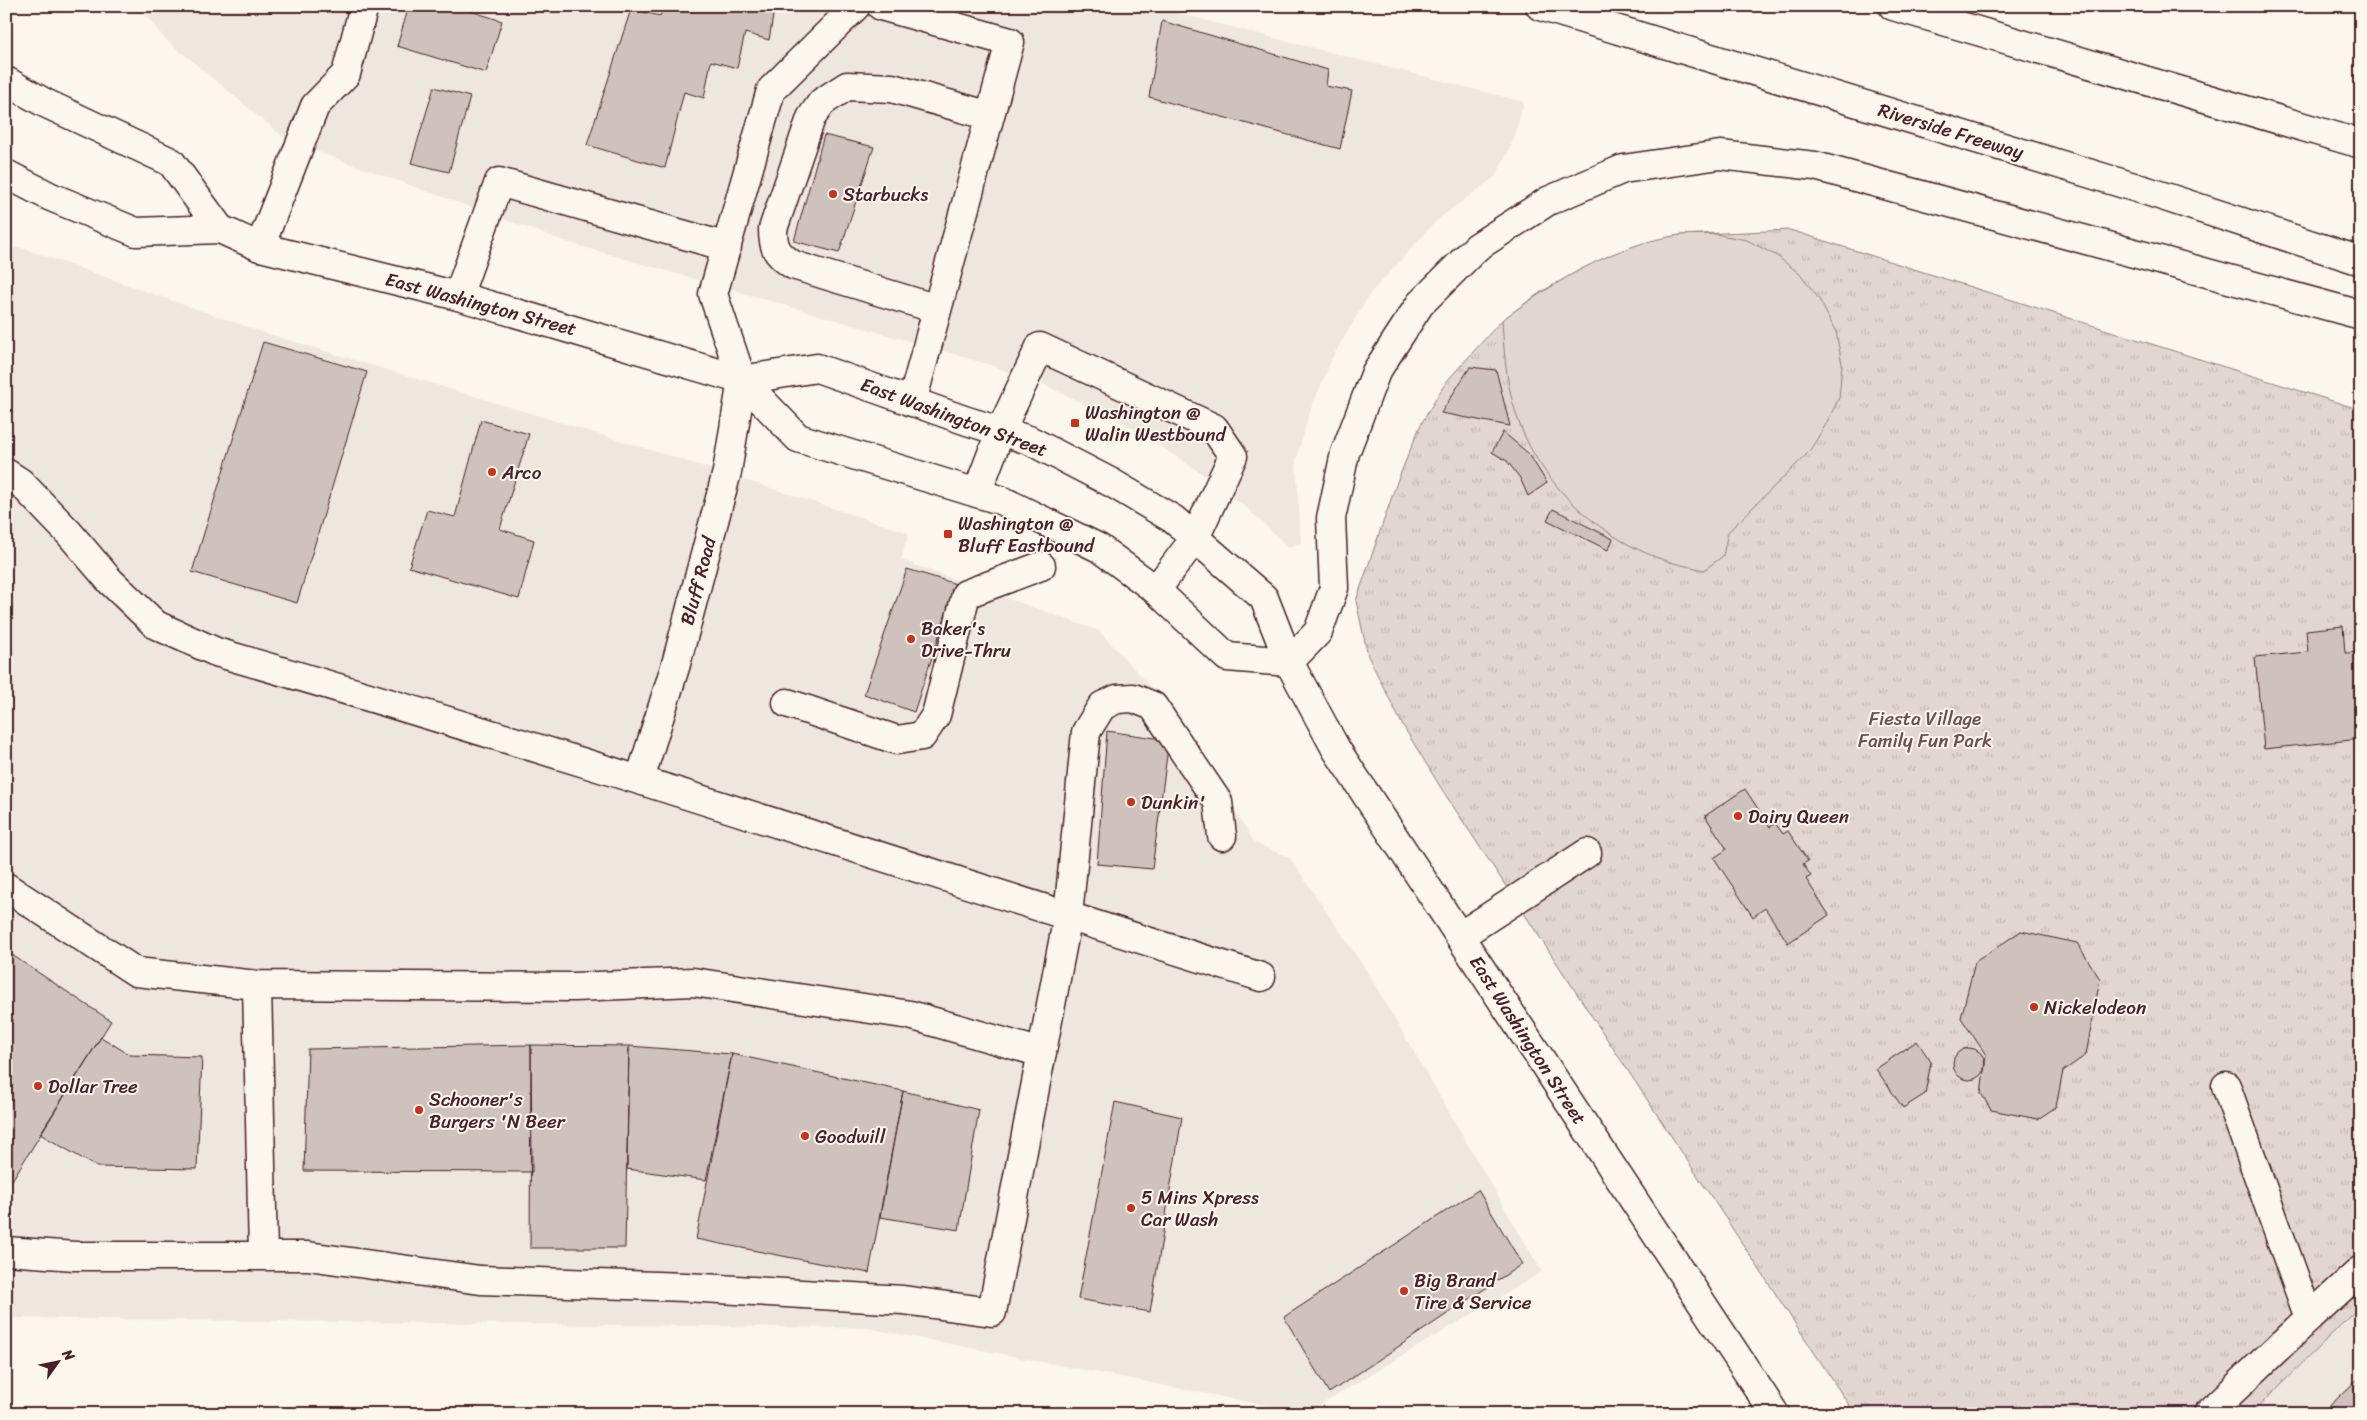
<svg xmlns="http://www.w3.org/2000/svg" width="2367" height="1420" font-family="Sriracha,sans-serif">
  <defs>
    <pattern id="grass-tufts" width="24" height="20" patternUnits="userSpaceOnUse" patternTransform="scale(1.25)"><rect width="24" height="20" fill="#e2d7d0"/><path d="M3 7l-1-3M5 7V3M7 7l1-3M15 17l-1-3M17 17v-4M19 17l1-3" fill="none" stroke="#c3b8b3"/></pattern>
  </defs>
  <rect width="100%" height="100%" fill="#fbf7ec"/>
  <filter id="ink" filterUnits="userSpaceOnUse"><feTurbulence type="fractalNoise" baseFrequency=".02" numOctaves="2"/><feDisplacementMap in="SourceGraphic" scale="10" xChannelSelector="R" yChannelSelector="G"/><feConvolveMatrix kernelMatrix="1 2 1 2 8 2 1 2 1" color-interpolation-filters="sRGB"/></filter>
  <g filter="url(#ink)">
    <path fill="#eee7de" d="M139,6H1149L1524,102L1513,141L1496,176L1437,220L1369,295L1331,360L1308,417L1296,460L1301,543L1288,547L1248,509L1201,473L1133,428L1045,385L981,362L567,242L288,141L163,37Z
      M19,247L262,332L674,457L909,533L901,560L1099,631L1168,705L1255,843L1290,858L1368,973L1542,1272L1307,1413L867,1328L6,1318V251Z
      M2361,1305V1414H2251Z"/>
    <path fill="url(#grass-tufts)" stroke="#967b7e" d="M1790,230L2361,410V1305L2251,1414H1855L1441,788L1402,724L1368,656L1356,601L1397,482L1421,424L1446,382L1502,320L1541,292L1578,271L1613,254L1649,242L1680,235Z"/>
    <path fill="#e2d7d0" stroke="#967b7e" d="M1715,234L1747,240L1777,256L1801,275L1819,299L1836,332L1842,364L1839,398L1825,426L1809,452L1728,532L1723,556L1704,570C1692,567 1679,565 1667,561C1604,541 1544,488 1520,425C1507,392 1504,356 1502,320C1555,282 1614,244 1680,235C1691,234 1703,235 1715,234Z"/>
    <path fill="#cfc2bc" stroke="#4a1f2b" d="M409,6H455L502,21L486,73L397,46Z
      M664,6H759L774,10L769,40L745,33L737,68L711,61L704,98L684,92L665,168L587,145L631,9L660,16Z
      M1162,21L1328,70L1326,86L1352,91L1340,149L1149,97Z
      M434,87L470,97L449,172L411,163Z
      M824,135L874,147L839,253L794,241Z
      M263,342L367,372L297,603L192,572Z
      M1470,367L1496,370L1510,426L1441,413Z
      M481,420L529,434L500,529L534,540L519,599L409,567L427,510L455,517Z
      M1503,432L1529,454L1547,483L1528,496L1520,478L1507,461L1492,452Z
      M1553,509L1613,539L1608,550L1547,520Z
      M907,569L956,584L914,712L864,694Z
      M2343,626L2345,653L2361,652V739L2264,749L2255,657L2308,652L2306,630Z
      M1107,731L1169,740L1152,869L1097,864Z
      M1745,789L1770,827L1775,823L1783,834L1788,831L1808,861L1803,864L1811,876L1806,879L1829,915L1788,943L1765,908L1753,917L1714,858L1727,849L1705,816Z
      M2021,931L2077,943L2100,979L2086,1055L2063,1071L2056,1107L2038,1119L1991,1110L1981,1093L1986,1055L1961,1018L1975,962Z
      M6,951L111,1021L6,1190Z
      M101,1037L130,1055L202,1057L197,1169L97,1167L40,1134Z
      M1917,1041L1931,1062L1925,1094L1903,1108L1876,1069Z
      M531,1045L532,1172L304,1171L308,1049Z
      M531,1045L629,1046L625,1248H530Z
      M629,1046L732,1054L706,1180L627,1169Z
      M1953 1064a16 16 0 1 1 32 0a16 16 0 1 1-32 0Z
      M732,1054L903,1091L869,1273L696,1239Z
      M903,1091L979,1110L959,1230L880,1217Z
      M1115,1102L1182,1117L1150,1312L1078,1299Z
      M1478,1190L1522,1264L1329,1393L1284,1317Z
      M2361,1376V1414H2321Z"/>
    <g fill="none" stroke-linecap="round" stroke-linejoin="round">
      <g stroke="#4a1f2b" stroke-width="31">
        <path id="minor" d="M881,6L1010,42L912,402
          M260,247L315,106L346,74L364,6
          M458,296L499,182L727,247
          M937,309L793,265C777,254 773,249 773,229L811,118L822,102L847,86L892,88L990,116
          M6,473L20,482L69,533L110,581L156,625L216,652C566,753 913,868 1261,977
          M977,493L1000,432L1040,347L1214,428L1233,456L1195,538L1156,590
          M787,703L897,740L922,736L936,715L966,594L1041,566
          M640,779L676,664L727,472L742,380L713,294L771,90L856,6
          M6,887L136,972L257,985L574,987L693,982L910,1015L1042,1053
          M1460,936L1587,853
          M257,985L263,1255
          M6,1251L75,1256H308L480,1280L686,1287L903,1300L992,1312L1068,916L1086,732L1102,706L1117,699L1133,698L1153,706L1218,802L1222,836
          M2309,1318L2361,1270
          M2208,1414L2309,1318L2226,1086"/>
      </g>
      <g stroke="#4a1f2b" stroke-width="31">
        <path id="major" d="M6,81L45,103L171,162L220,229
          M6,174L51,197L136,232L220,229L260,247L458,296L742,380L817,368L967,421L1029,440L1112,483L1173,519L1264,598L1289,662L1336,749L1775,1414
          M742,380L798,438L1003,501L1099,548L1156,590L1227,657L1289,662"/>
      </g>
      <g stroke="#4a1f2b" stroke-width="31">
        <path id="highway" d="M1540,6L2147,191L2361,261
          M1893,6L2361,144
          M1289,662L1318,632L1334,588L1331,518L1345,453L1376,372L1420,304L1477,247L1548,201L1623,169L1720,155L1815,166L2361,315"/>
      </g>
      <use href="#minor" stroke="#fbf7ec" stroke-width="28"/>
      <use href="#major" stroke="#fbf7ec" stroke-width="28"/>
      <use href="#highway" stroke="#fbf7ec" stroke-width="28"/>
    </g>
  </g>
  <g fill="#c8321e" stroke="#fbf7ec" stroke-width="2">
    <circle cx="833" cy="194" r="5"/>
    <rect x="1070" y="418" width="10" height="10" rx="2.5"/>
    <circle cx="492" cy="472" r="5"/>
    <rect x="943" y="529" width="10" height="10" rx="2.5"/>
    <circle cx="911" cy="639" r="5"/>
    <circle cx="1131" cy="802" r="5"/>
    <circle cx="1738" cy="816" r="5"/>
    <circle cx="2034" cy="1007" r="5"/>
    <circle cx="38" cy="1086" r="5"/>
    <circle cx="419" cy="1110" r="5"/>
    <circle cx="805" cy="1136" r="5"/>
    <circle cx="1131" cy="1208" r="5"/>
    <circle cx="1404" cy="1291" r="5"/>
  </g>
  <g text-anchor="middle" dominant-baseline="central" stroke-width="4" stroke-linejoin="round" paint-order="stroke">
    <g font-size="19" fill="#4a1f2b" stroke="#fbf7ec">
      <text transform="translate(1951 131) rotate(17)">Riverside Freeway</text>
      <text transform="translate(481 304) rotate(15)">East Washington Street</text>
      <text transform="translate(954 417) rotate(20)">East Washington Street</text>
      <text transform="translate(698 581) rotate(-75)">Bluff Road</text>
      <text transform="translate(1528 1040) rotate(57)">East Washington Street</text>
    </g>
    <g font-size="19" fill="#4a1f2b" stroke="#fbf7ec" text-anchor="start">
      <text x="843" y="194">Starbucks</text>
      <text x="1085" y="412">Washington @<tspan x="1085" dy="22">Walin Westbound</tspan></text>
      <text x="502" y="472">Arco</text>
      <text x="958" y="523">Washington @<tspan x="958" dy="22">Bluff Eastbound</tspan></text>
      <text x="921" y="628">Baker's<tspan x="921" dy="22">Drive-Thru</tspan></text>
      <text x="1141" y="802">Dunkin'</text>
      <text x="1748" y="816">Dairy Queen</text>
      <text x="2044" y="1007">Nickelodeon</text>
      <text x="48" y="1086">Dollar Tree</text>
      <text x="429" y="1099">Schooner's<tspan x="429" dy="22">Burgers 'N Beer</tspan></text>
      <text x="815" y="1136">Goodwill</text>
      <text x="1141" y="1197">5 Mins Xpress<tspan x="1141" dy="22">Car Wash</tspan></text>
      <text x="1414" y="1280">Big Brand<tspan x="1414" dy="22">Tire &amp; Service</tspan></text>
    </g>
    <g font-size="19" fill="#704d54" stroke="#fbf7ec">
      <text x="1925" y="718">Fiesta Village<tspan x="1925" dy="22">Family Fun Park</tspan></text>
    </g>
  </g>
  <rect width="2367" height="1420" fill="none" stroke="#fbf7ec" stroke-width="25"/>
  <rect x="12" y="12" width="2342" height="1395" fill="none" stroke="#4a1f2b" stroke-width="2" filter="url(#ink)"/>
  <g transform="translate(58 1362) rotate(57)" stroke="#fbf7ec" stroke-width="4" paint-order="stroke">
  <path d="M0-4L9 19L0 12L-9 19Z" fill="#4a1f2b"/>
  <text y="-8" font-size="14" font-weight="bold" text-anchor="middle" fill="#4a1f2b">N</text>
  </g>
</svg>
